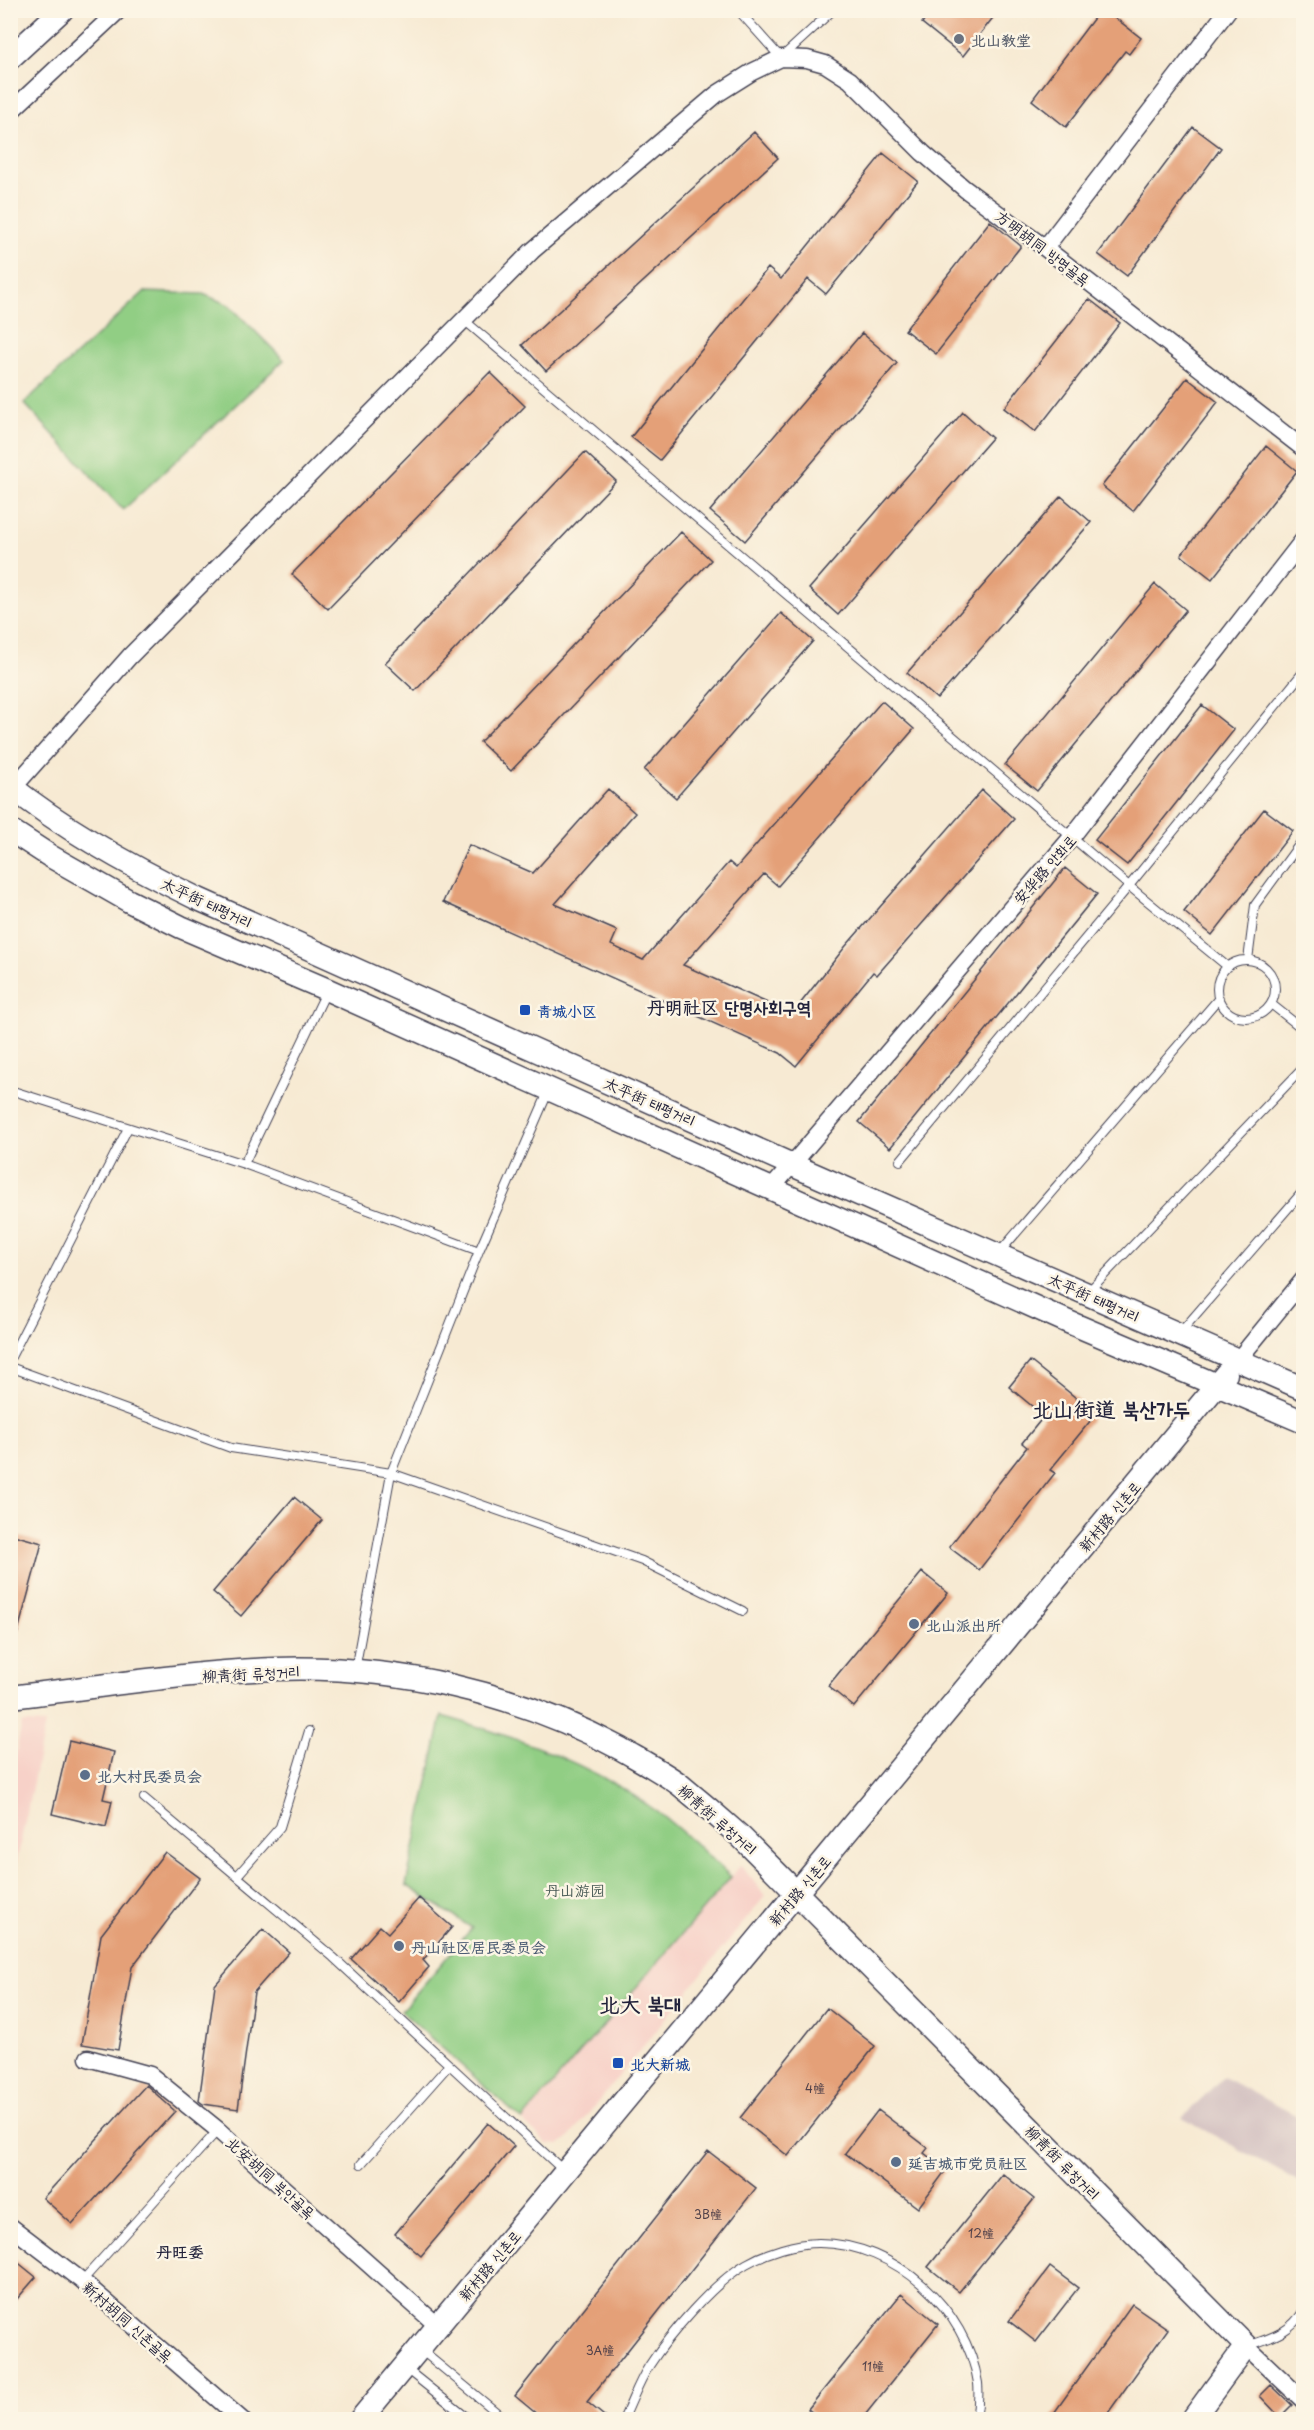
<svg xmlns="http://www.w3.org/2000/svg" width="1314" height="2430" font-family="'Playpen Sans','LXGW WenKai TC','Poor Story',sans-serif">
  <rect width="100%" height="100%" fill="#fcf5e5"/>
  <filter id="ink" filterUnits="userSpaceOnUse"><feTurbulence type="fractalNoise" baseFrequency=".0167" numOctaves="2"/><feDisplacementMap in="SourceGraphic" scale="12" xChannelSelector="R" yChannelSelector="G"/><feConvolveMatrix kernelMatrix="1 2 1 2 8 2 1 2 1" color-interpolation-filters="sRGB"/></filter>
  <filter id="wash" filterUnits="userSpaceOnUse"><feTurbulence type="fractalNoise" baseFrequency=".008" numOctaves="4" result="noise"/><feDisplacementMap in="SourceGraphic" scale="24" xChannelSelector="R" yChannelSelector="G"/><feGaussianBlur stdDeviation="1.35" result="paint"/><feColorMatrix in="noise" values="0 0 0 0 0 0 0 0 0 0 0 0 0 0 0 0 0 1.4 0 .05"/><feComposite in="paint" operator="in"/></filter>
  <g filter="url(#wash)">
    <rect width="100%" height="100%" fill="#f7ead3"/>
    <path fill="#f7d1c8" d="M22,1723L45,1724L11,1889V1777Z
      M741,1865L765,1896L567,2140L560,2145L547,2144L522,2120Z"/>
    <path fill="#d2bfc0" d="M1223,2077L1303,2119V2184L1182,2118Z"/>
    <path fill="#91ce84" stroke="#5a7860" stroke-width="1.5" d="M144,292L203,294L229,305L284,360L123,510L24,403Z
      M442,1716C517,1737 595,1765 659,1813C684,1832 707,1854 731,1877L522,2120L401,2011L472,1928L406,1885Z"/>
    <g id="blocks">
      <path fill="#e4a078" d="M931,10H999L963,56L922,23Z
        M1100,10H1105L1141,38L1129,54L1125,51L1066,127L1032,100Z
        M1193,127L1221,148L1127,276L1098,254Z
        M754,132L778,158L546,371L522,345Z
        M883,153L918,181L826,294L808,279L660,460L631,437L768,268L781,279Z
        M990,221L1021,246L936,354L905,330Z
        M1089,299L1120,323L1035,432L1004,408Z
        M862,333L897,363L745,541L710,511Z
        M490,372L525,406L328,609L292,574Z
        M1187,378L1218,402L1133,511L1102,486Z
        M963,412L992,438L838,615L809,589Z
        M1266,446L1297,471L1212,579L1181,555Z
        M585,452L616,481L415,691L385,663Z
        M1061,496L1091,522L937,699L907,673Z
        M681,532L711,560L511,771L480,742Z
        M1155,584L1186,610L1037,791L1005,765Z
        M781,613L813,641L676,798L644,770Z
        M882,701L914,729L778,886L764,874L683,965L792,1014L845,947L982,790L1014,819L877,975L873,972L796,1066L780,1053L443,902L469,845L533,873L608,789L635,813L555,904L617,931L611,945L643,960L729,862L736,868Z
        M1202,705L1234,730L1127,865L1095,840Z
        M1264,809L1293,831L1212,935L1184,912Z
        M1065,868L1097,894L890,1148L859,1122Z
        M1030,1361L1086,1406L1091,1420L1050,1470L1055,1473L979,1570L949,1547L1027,1447L1022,1443L1044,1416L1009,1387Z
        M294,1497L322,1520L241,1616L213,1592Z
        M10,1534L42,1543L15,1642L10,1641Z
        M922,1572L948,1593L854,1707L828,1686Z
        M69,1741L114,1752L103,1799L112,1801L106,1827L52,1814Z
        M165,1852L200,1878L132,1967L118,2050L82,2044L101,1935Z
        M419,1898L452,1927L423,1960L429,1967L399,2002L351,1959L380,1926L388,1933Z
        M263,1929L289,1952L254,1992L238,2109L203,2104L199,2101L215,1985Z
        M827,2008L875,2046L788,2156L740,2118Z
        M146,2085L175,2111L72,2224L43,2198Z
        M878,2110L928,2148L924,2153L946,2170L918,2208L845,2153Z
        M488,2123L514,2146L421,2256L395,2234Z
        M708,2151L756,2188L587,2402L609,2420H544L515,2396Z
        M1003,2174L1034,2199L959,2292L928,2267Z
        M10,2256L36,2277L10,2307Z
        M1050,2267L1078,2288L1036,2342L1009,2321Z
        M901,2294L938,2324L861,2420H822L808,2409Z
        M1132,2304L1168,2329L1103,2420H1049Z
        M1271,2385L1292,2405L1280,2417L1260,2396Z"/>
    </g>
  </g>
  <g filter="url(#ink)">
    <use href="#blocks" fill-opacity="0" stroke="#424052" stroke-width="1.5"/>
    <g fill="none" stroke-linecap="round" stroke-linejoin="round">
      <g stroke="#424052" stroke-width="10">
        <path id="lane" d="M738,10L781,58L833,10
          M464,320L1129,886L1228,967
          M1248,960L1255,905L1304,838
          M1217 989a29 29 0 1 1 58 0a29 29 0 1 1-58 0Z
          M1271,1004L1304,1030
          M10,1090L244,1164L479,1251
          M900,1161L1129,886L1304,671
          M244,1164L327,990
          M998,1254L1219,998
          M1089,1291L1304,1067
          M1179,1334L1304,1190
          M10,1359L128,1128
          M10,1367L231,1448L391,1473L642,1561L743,1611
          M355,1670L391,1473L479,1251L549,1090
          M144,1798L333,1957L565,2172
          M237,1876L280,1827L309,1731
          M361,2164L449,2065
          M82,2281L218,2130
          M1247,2346C1271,2338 1290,2333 1304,2310
          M421,2350L506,2420
          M405,2368L470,2420
          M623,2420C632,2402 638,2383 649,2366C669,2335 713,2283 746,2264C767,2252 795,2243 819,2243C895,2243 967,2309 978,2383C979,2394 978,2408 976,2420"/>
      </g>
      <g stroke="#424052" stroke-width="19">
        <path id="street" d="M10,112L119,10
          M1045,248L1228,10
          M13,788L130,656L532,251L717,94L752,72L781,58L807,59L825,64L850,80L923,153L965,189L1045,248L1304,449
          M771,1189L1071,838L1304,539
          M1238,1360L1304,1279
          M88,2058L150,2075L218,2130L438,2326
          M10,2226L82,2281L242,2420
          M1246,2346L1304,2401"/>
      </g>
      <g stroke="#424052" stroke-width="25">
        <path id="secondary" d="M10,58L62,10
          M10,786C67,831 132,867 196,898L790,1164L1304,1389
          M10,830L50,856L129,901L181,927L328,990L1066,1321L1304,1422
          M10,1697C99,1687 188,1672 276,1669C396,1665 516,1692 621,1749C640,1760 661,1771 679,1784C700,1801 721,1819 741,1837L1246,2346L1192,2420
          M360,2420L1226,1374"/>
      </g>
      <use href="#lane" stroke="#fff" stroke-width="8"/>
      <use href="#street" stroke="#fff" stroke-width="16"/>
      <use href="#secondary" stroke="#fff" stroke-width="22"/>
    </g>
  </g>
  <circle fill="#6b7280" stroke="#fcf5e5" stroke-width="2" cx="959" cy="39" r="6"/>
  <g fill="#1a4fb4" stroke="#fcf5e5" stroke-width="2">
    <rect x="519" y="1004" width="12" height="12" rx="3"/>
    <rect x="612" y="2057" width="12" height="12" rx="3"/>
  </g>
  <g fill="#5c6f8a" stroke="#fcf5e5" stroke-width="2">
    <circle cx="914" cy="1624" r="6"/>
    <circle cx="85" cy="1775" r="6"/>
    <circle cx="399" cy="1946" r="6"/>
    <circle cx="896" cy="2162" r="6"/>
  </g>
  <g text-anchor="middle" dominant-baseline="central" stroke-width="5" stroke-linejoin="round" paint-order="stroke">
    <g font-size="12" fill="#52424a">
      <text x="815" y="2088">4幢</text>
      <text x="708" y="2214">3B幢</text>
      <text x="981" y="2233">12幢</text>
      <text x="600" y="2350">3A幢</text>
      <text x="873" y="2366">11幢</text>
    </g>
    <g font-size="15" font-weight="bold" fill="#5b616d" stroke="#fcf5e5" text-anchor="start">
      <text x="971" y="39">北山教堂</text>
    </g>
    <g font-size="15" fill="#22223b" stroke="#fcf5e5">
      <text transform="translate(1043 247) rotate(37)">方明胡同 방명골목</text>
      <text transform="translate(1044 869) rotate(-49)">安华路 안화로</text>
      <text transform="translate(207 902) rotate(25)">太平街 태평거리</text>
      <text transform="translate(650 1101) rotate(24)">太平街 태평거리</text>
      <text transform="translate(1094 1297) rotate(24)">太平街 태평거리</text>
      <text transform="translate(1109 1516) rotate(-50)">新村路 신촌로</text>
      <text transform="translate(251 1673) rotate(-3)">柳青街 류청거리</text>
      <text transform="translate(718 1819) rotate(41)">柳青街 류청거리</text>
      <text transform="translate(799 1890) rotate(-50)">新村路 신촌로</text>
      <text transform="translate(1063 2162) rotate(45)">柳青街 류청거리</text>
      <text transform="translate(271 2177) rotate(42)">北安胡同 북안골목</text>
      <text transform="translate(489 2265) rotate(-50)">新村路 신촌로</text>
      <text transform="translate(128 2321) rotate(41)">新村胡同 신촌골목</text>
    </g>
    <g font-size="15" font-weight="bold" fill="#164399" stroke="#fcf5e5" text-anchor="start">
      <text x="537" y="1010">青城小区</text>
      <text x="630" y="2063">北大新城</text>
    </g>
    <g font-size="15" font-weight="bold" fill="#4e5e75" stroke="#fcf5e5" text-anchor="start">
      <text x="926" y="1624">北山派出所</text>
      <text x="97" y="1775">北大村民委员会</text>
      <text x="411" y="1946">丹山社区居民委员会</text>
      <text x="908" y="2162">延吉城市党员社区</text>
    </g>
    <g font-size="15" fill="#435651" stroke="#fcf5e5">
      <text x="575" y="1889">丹山游园</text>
    </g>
    <g font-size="16" font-weight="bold" fill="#22223b" stroke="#fcf5e5">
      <text x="180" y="2251">丹旺委</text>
    </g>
    <g font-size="18" font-weight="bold" fill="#22223b" stroke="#fcf5e5">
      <text x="729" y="1006">丹明社区 단명사회구역</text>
    </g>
    <g font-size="21" font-weight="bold" fill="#22223b" stroke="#fcf5e5">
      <text x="1111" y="1408">北山街道 북산가두</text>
      <text x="640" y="2003">北大 북대</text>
    </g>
  </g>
  <rect width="1314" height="2430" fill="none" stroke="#fcf5e5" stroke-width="36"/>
</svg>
